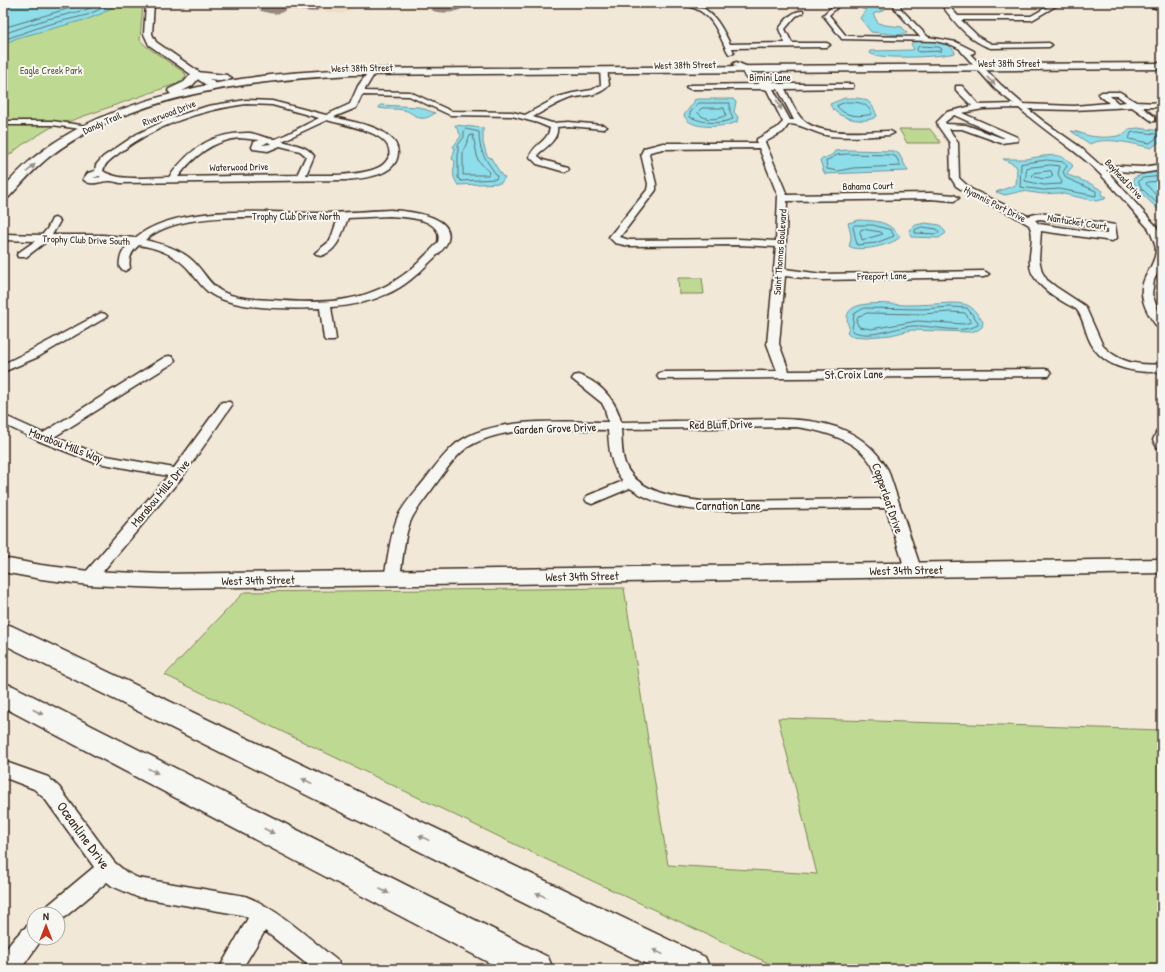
<svg xmlns="http://www.w3.org/2000/svg" width="1165" height="972" font-family="'Patrick Hand',sans-serif">
  <rect width="100%" height="100%" fill="#f2e8d8"/>
  <filter id="ink" filterUnits="userSpaceOnUse"><feTurbulence type="fractalNoise" baseFrequency=".025" numOctaves="2"/><feDisplacementMap in="SourceGraphic" scale="8" xChannelSelector="R" yChannelSelector="G"/><feConvolveMatrix kernelMatrix="1 2 1 2 8 2 1 2 1" color-interpolation-filters="sRGB"/></filter>
  <g filter="url(#ink)">
    <path fill="#efdec6" d="M324,3H382L367,4L342,14L309,9Z
      M382,3H448L432,10Z"/>
    <path fill="#beda92" stroke="#7c8258" d="M3,3H143L140,40L147,47L185,73L186,77L179,83L170,86L50,128L22,145L3,160Z
      M899,129H930L941,143H907Z
      M678,278H702L704,294H679Z
      M624,588L668,865L817,874L778,718L1162,730V969H781L539,856L165,675L244,592Z"/>
    <path fill="#8eddeb" stroke="#6d9599" d="M3,3H119L101,14L88,19L17,38L6,43L3,48Z
      M847,3H866L867,6L885,10L873,14L878,23L885,25L902,27L907,33L899,35L871,32L860,18L866,10L848,5Z
      M914,42C925,41 951,39 955,53C940,57 880,60 869,53L870,51L912,50L914,49L911,44Z
      M845,98C864,98 870,97 877,116C866,125 835,119 830,104Z
      M697,99H733L736,102L734,112L738,117L737,122C725,127 689,131 684,115L694,102V100Z
      M380,105L419,107L435,113C431,116 426,119 420,118C415,117 410,111 404,110C396,108 387,110 379,108Z
      M455,125L483,128V143L487,156L491,158L502,176L505,177L501,183L458,185C451,175 454,172 455,161L452,159L455,148L453,147L461,136Z
      M1138,128L1162,131V140L1151,148C1135,144 1104,136 1090,144L1071,131C1078,131 1084,135 1090,136C1101,138 1117,138 1126,133L1129,129Z
      M848,150L894,151L899,154L908,171L825,174L823,170L820,160L832,155L835,151Z
      M1043,156C1057,155 1064,154 1073,166L1067,173L1068,175L1091,184L1103,191L1101,195L1106,197L1105,199L1096,201L1059,193L1043,194L1022,191L1005,195L996,192L1016,185L1017,168L1015,165L1003,159H1026Z
      M1162,172V213L1139,191L1133,181L1134,178L1146,173Z
      M859,220C878,221 889,221 900,237C893,245 858,253 849,246C853,238 850,230 848,223Z
      M925,223L940,225L946,233L939,238L911,237L909,230L916,225Z
      M950,303C970,303 972,306 983,322L982,327L978,330L970,332L911,330L891,335L867,337L850,336L847,333L849,327C836,295 892,305 907,305C921,305 936,304 950,303Z"/>
    <g fill="none" stroke-linecap="round" stroke-linejoin="round">
      <path stroke="#5c7270" stroke-width="1" d="M3,28L87,3
        M3,34L44,20L85,10L102,3
        M3,40L46,25L87,15L113,3
        M919,46L939,47L942,49L941,51L919,52L917,50Z
        M846,102C858,102 867,102 872,114C860,117 844,117 837,106Z
        M699,103H730V112L733,119C718,125 704,123 690,117V113Z
        M702,108H724L726,115C717,120 705,121 698,113Z
        M466,129L479,132C479,154 486,159 497,176L496,179L461,181L458,178V145L464,137V131Z
        M1138,132L1156,134L1158,137L1150,143L1129,139L1131,133Z
        M473,135L478,160L489,172L488,175H463V151L470,136Z
        M848,154L892,155L896,157L901,166L853,168L838,171L827,169L826,161L837,155Z
        M1047,160L1064,162L1067,166L1063,172L1066,178L1096,191V196L1059,189L1044,190L1020,187L1021,164Z
        M1051,165L1060,166L1058,174L1062,182L1061,184L1044,185L1025,181L1027,168Z
        M1051,171L1053,176C1047,181 1039,178 1032,176L1034,173Z
        M1162,176L1143,178L1138,181L1142,189L1162,208
        M1162,181L1147,182L1146,184L1162,202
        M855,225H873L891,230L894,236L876,243L857,245L853,227Z
        M922,227L937,229L939,232L937,234L915,233V230Z
        M862,229L881,232L883,234L862,240L860,232Z
        M951,307L967,308L978,322V325C959,335 934,325 913,326C893,327 872,340 852,331L854,314L864,308L922,309Z
        M951,312L965,313L971,322L964,324L917,321L871,329L859,327L856,321L859,316L867,313L922,314Z"/>
      <path fill="#96897b" fill-rule="evenodd" d="M269,3H306L317,5L319,8L317,11L312,12L276,7L271,6Z
        M450,3H468C460,14 444,14 433,11L431,8L433,5Z"/>
      <path fill="#96897b" fill-rule="evenodd" d="M257,3H292C283,16 275,15 261,11Z"/>
      <g stroke="#3b2a1e" stroke-width="3">
        <path id="minor" d="M683,3C709,3 720,23 730,44L785,43L779,29C785,21 792,10 803,11V13L796,16L785,29L792,43H827L830,45L827,47L732,48L734,53L729,54C721,41 717,23 703,13C697,8 689,7 683,3Z
          M833,3H839L840,5L829,15L846,36L920,37L895,9L894,3H900L901,9L928,37L956,42L974,51V53L970,54L1001,85L1023,104L1074,106L1109,103L1098,94L1102,92H1120L1136,102L1159,103V107H1142L1155,117V121H1152L1132,107L1074,110L1028,109L1043,121L1080,147L1100,165L1143,167L1162,164V170L1143,173L1106,170L1156,226L1162,236V264L1154,280L1152,294L1158,310L1162,317V329L1158,328C1151,319 1143,307 1142,294C1140,280 1152,269 1155,256C1158,247 1152,237 1149,229C1131,209 1113,186 1093,167C1070,146 1043,130 1019,108L983,109L962,113L1017,137L1018,139L1017,141L1001,143L962,129H949L958,143L959,178L971,189L1028,216L1040,213L1115,225L1117,238L1112,241L1041,231L1039,259L1042,272L1047,280L1056,287L1085,306L1103,346C1119,363 1140,366 1162,364V372C1132,373 1100,368 1088,337C1085,329 1082,315 1076,309C1073,307 1068,305 1065,303C1052,295 1039,287 1032,273C1025,257 1037,239 1029,225L1012,215L975,198L956,186L951,178L950,143L938,126L937,122L947,112L972,106L956,90V86H962L979,105L1014,104L995,89L961,51L960,49L952,45L935,41L842,39L823,15L834,5ZM1110,96H1118L1126,102L1118,103ZM954,115L1005,138H1002L966,125L946,124L945,122ZM1040,219L1107,229V234L1039,224L1035,220Z
          M940,3H946L958,16H1031L1054,3H1061L1032,20H961L980,38L992,44L1049,43L1052,45L1049,47L991,48C969,42 953,20 940,3Z
          M1139,3H1149L1162,6V10Z
          M736,62L748,67L751,74L780,84H853V88H850L785,89C790,98 794,110 801,118C819,138 866,131 890,131L894,133L890,135C870,136 850,138 831,136C815,134 802,124 789,124L783,132L765,142L787,195L931,193L954,195L959,198L954,201L931,199L787,201L785,269L822,274L984,271L989,274L984,277L822,280L785,276L779,344L789,371L1045,369L1049,370L1051,373L1049,376L659,379L657,376L659,373L663,372L777,371L767,344L776,247L739,245L629,246L615,243L609,237L647,190L648,184L641,154L644,148L663,143H757V139L777,128L783,122L767,90L764,89H690L686,87L690,85L758,84L760,82L745,77L742,70L733,64ZM773,89H778L794,120H790ZM759,148L778,196L776,241L739,239L629,240L620,237L656,190V184L649,154L650,152L663,149Z
          M374,66L378,68L364,91L410,92L451,111L512,112L525,115L558,97L573,93L592,90L601,85L600,70L604,68H607L609,85C598,98 582,94 568,99C555,104 544,111 533,117L552,123L569,122L603,125L607,127L603,129L569,126L557,127C559,138 547,147 539,153L538,156L543,160L568,167L569,169L565,172L537,164L530,157C532,145 548,142 550,128L538,123L512,116L450,115L409,96L362,95L356,108L334,117C351,122 373,124 387,135C393,139 398,145 398,153C397,176 364,178 347,180L120,183C117,182 113,181 110,181C100,180 91,188 83,179L88,173L95,171L96,165L103,157L137,134L171,118L208,106L246,100L272,101L326,115L350,104L358,86L372,67ZM246,104L272,105L319,118C310,122 282,138 274,139C267,139 257,134 250,133C212,132 191,148 169,177C150,177 119,182 103,171C104,163 113,158 119,153C156,125 201,110 246,104ZM327,120C343,125 395,132 389,156C386,165 377,169 368,171C348,176 326,175 306,175L314,156C306,145 294,145 282,141ZM239,138L260,140L254,142L252,147L253,149L268,151L280,146L300,151L306,156L297,175L178,177C194,156 212,141 239,138ZM268,142L271,144L262,145ZM99,176L101,177L93,178Z
          M3,121H52L88,126L92,128L88,130L52,125H3Z
          M390,210C404,211 455,214 448,240C446,248 437,255 431,261C418,274 404,287 387,294C370,302 350,306 331,307L336,339L334,341H326L324,339L320,308C290,309 236,310 211,294C202,288 197,279 190,271C178,256 158,248 139,245C132,251 128,258 130,268L125,271L120,268C118,258 123,251 129,243L103,241H47L26,257H18L17,255L18,253L35,241L3,240V234L42,235L47,229L52,219L55,218L60,221L52,235H103L135,238C177,203 267,213 319,213C343,213 366,211 390,210ZM390,216C405,217 444,218 438,242C433,249 425,255 419,262C376,303 328,305 272,300C254,299 237,299 221,291C209,284 204,272 194,262C181,249 162,244 145,240C185,205 287,221 338,218L330,241L315,253L320,256C338,252 342,233 348,218Z
          M101,313L105,314L107,316L105,318L38,357L3,372V364L30,351Z
          M169,356L173,357L175,360L173,363L54,437L101,455L174,468L222,402H230L232,405L183,476L94,582L89,583L84,582L81,578L84,574L168,476L93,462L39,441L3,424V415L43,433L165,357Z
          M578,375C599,381 617,401 621,422C656,421 692,421 727,420C786,419 854,410 888,470L921,569L918,573L913,574L908,573L905,569L886,508C850,508 815,509 779,509C730,510 673,518 630,488L592,504L587,502L585,499L587,496L623,481C610,466 609,449 608,430C565,430 505,424 468,447C455,456 447,469 438,481C430,493 420,504 413,516C404,532 403,560 400,578L397,582L392,583L387,582L384,578C388,558 390,535 398,516C405,502 418,489 427,477C436,465 445,453 457,443C493,416 564,422 608,422L605,409L602,403L572,379L574,376ZM796,427C825,431 860,440 874,469C878,478 880,489 883,499L702,501C677,498 638,492 626,466C621,455 622,441 621,429Z
          M1162,430V448L1157,447L1153,440L1157,431Z
          M3,761L48,777L59,787L114,862L126,872L138,878L245,896C279,909 309,939 338,961L341,969H313L265,931L242,969H219L248,918L242,915L137,897L112,886L107,882L60,921L58,922V914H42L46,907L94,867L45,799L34,789L3,777Z
          M34,922V938H42V939L21,969H3C3,965 2,960 3,956C7,945 24,926 34,922Z"/>
      </g>
      <g stroke="#3b2a1e" stroke-width="3">
        <path id="tertiary" d="M146,3H154L152,34L156,42L218,85L220,87L218,89H212L149,45L144,34Z
          M3,558L41,565L89,571L162,574L1162,559V573L509,584L162,588L89,585L41,579L3,572Z"/>
      </g>
      <g stroke="#3b2a1e" stroke-width="3">
        <path id="secondary" d="M1162,63V69L352,75C252,80 131,94 49,157C34,169 21,184 8,198L3,199V188C15,175 27,162 41,152C79,123 125,106 171,94L168,91L169,89L184,82L192,73L196,72L227,75L232,78L227,81L199,78L192,86L182,91C238,76 295,72 352,69Z"/>
      </g>
      <g stroke="#3b2a1e" stroke-width="3">
        <path id="motorway" d="M3,623L12,626L705,957L710,969H656L3,644Z
          M3,683L13,686L548,957L553,969H501L3,707Z"/>
      </g>
      <use href="#minor" fill="#f6f6f2" fill-rule="evenodd"/>
      <use href="#tertiary" fill="#f6f6f2" fill-rule="evenodd"/>
      <use href="#secondary" fill="#f6f6f2" fill-rule="evenodd"/>
      <use href="#motorway" fill="#f6f6f2" fill-rule="evenodd"/>
    </g>
    <defs><path id="oneway-solid" d="M-6-.8H1V-3.2L6.5 0L1 3.2V.8H-6Z"/></defs>
    <g fill="#989088">
      <use href="#oneway-solid" transform="translate(991 81) rotate(44)"/>
      <use href="#oneway-solid" transform="translate(779 105) rotate(63)"/>
      <use href="#oneway-solid" transform="translate(31 168) rotate(-44)"/>
      <use href="#oneway-solid" transform="translate(38 712) rotate(27)"/>
      <use href="#oneway-solid" transform="translate(153 771) rotate(27)"/>
      <use href="#oneway-solid" transform="translate(307 781) rotate(-154)"/>
      <use href="#oneway-solid" transform="translate(269 831) rotate(27)"/>
      <use href="#oneway-solid" transform="translate(424 838) rotate(-154)"/>
      <use href="#oneway-solid" transform="translate(384 891) rotate(27)"/>
      <use href="#oneway-solid" transform="translate(541 895) rotate(-154)"/>
      <use href="#oneway-solid" transform="translate(658 952) rotate(-154)"/>
    </g>
  </g>
  <g text-anchor="middle" dominant-baseline="central" stroke-width="4" stroke-linejoin="round" paint-order="stroke">
    <g font-size="10" fill="#3b2a1e" stroke="#f6f6f2">
      <text x="1009" y="63">West 38th Street</text>
      <text transform="translate(685 65) rotate(-1)">West 38th Street</text>
      <text transform="translate(362 68) rotate(-1)">West 38th Street</text>
      <text x="770" y="77">Bimini Lane</text>
      <text transform="translate(169 113) rotate(-21)">Riverwood Drive</text>
      <text transform="translate(102 123) rotate(-24)">Dandy Trail</text>
      <text transform="translate(239 167) rotate(-1)">Waterwood Drive</text>
      <text transform="translate(1124 179) rotate(47)">Bayhead Drive</text>
      <text transform="translate(868 186) rotate(-1)">Bahama Court</text>
      <text transform="translate(995 204) rotate(27)">Hyannis Port Drive</text>
      <text x="296" y="216">Trophy Club Drive North</text>
      <text transform="translate(1077 222) rotate(9)">Nantucket Court</text>
      <text transform="translate(86 240) rotate(2)">Trophy Club Drive South</text>
      <text transform="translate(780 252) rotate(-86)">Saint Thomas Boulevard</text>
      <text transform="translate(882 276) rotate(-1)">Freeport Lane</text>
    </g>
    <g font-size="10" fill="#5c563b" stroke="#f6f6f2">
      <text x="51" y="70">Eagle Creek Park</text>
    </g>
    <g font-size="12" fill="#3b2a1e" stroke="#f6f6f2">
      <text transform="translate(854 374) rotate(-1)">St Croix Lane</text>
      <text transform="translate(721 424) rotate(-1)">Red Bluff Drive</text>
      <text transform="translate(555 428) rotate(-2)">Garden Grove Drive</text>
      <text transform="translate(66 445) rotate(21)">Marabou Mills Way</text>
      <text transform="translate(160 493) rotate(-50)">Marabou Mills Drive</text>
      <text transform="translate(888 498) rotate(71)">Copperleaf Drive</text>
      <text x="728" y="505">Carnation Lane</text>
      <text transform="translate(906 570) rotate(-1)">West 34th Street</text>
      <text transform="translate(582 576) rotate(-1)">West 34th Street</text>
      <text transform="translate(258 580) rotate(-1)">West 34th Street</text>
    </g>
    <g font-size="14" fill="#3b2a1e" stroke="#f6f6f2">
      <text transform="translate(84 835) rotate(54)">Oceanline Drive</text>
    </g>
  </g>
  <rect width="1165" height="972" fill="none" stroke="#f6f6f2" stroke-width="16"/>
  <rect x="8" y="8" width="1149" height="956" fill="none" stroke="#3b2a1e" stroke-width="1.5" filter="url(#ink)"/>
  <g transform="translate(46 926)"><circle r="19" fill="#f6f6f2" stroke="#aba49d"/>
  <path d="M0-3L7 15L0 10L-7 15Z" fill="#c8321e"/>
  <text y="-6" font-size="11" font-weight="bold" text-anchor="middle" fill="#3b2a1e">N</text>
  </g>
</svg>
